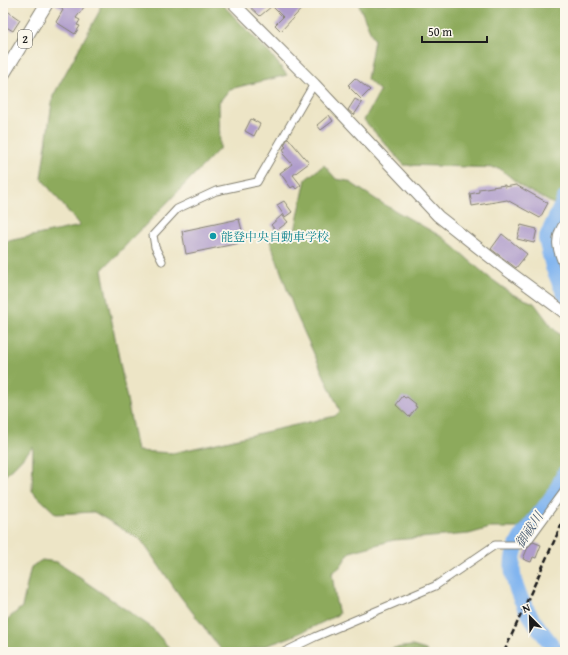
<svg xmlns="http://www.w3.org/2000/svg" width="568" height="655" font-family="'Gentium Book Plus','Noto Serif JP',serif">
  <rect width="100%" height="100%" fill="#fbf7ec"/>
  <filter id="ink" filterUnits="userSpaceOnUse"><feTurbulence type="fractalNoise" baseFrequency=".025" numOctaves="2"/><feDisplacementMap in="SourceGraphic" scale="8" xChannelSelector="R" yChannelSelector="G"/><feConvolveMatrix kernelMatrix="1 2 1 2 8 2 1 2 1" color-interpolation-filters="sRGB"/></filter>
  <filter id="wash" filterUnits="userSpaceOnUse"><feTurbulence type="fractalNoise" baseFrequency=".012" numOctaves="4" result="noise"/><feDisplacementMap in="SourceGraphic" scale="16" xChannelSelector="R" yChannelSelector="G"/><feGaussianBlur stdDeviation="0.9" result="paint"/><feColorMatrix in="noise" values="0 0 0 0 0 0 0 0 0 0 0 0 0 0 0 0 0 1.4 0 .05"/><feComposite in="paint" operator="in"/></filter>
  <g filter="url(#wash)">
    <rect width="100%" height="100%" fill="#ede5c6"/>
    <path fill="#8daa5c" stroke="#54633c" d="M101,3H221L273,57L287,75L230,89L219,102L220,148L102,270L137,451L173,453L335,416L340,411L295,312L269,238L295,231L306,179L324,165L336,179L348,181L380,202L444,238L486,275L512,294L534,303L552,327L565,340V462L554,484L518,528H490L469,534L394,540L350,552L340,567L332,573L336,602L339,614C304,632 264,652 223,652L180,596L141,540L94,512L56,514L32,491L33,447L6,475L3,474V242L80,226L41,178L53,96L99,12Z
      M358,3H565V210L524,188L499,168L404,165L364,120L380,91L367,79L374,40Z
      M42,560L57,562L151,627L173,652H3V623L22,607L31,567Z
      M412,646L426,650L427,652H383L394,648Z"/>
    <g fill="none" stroke-linecap="round" stroke-linejoin="round">
      <path stroke="#82b5ef" stroke-width="16" d="M565,198L546,239L553,267L565,295
        M557,652C534,621 495,578 521,538C531,523 544,510 554,494C558,488 561,480 565,473"/>
    </g>
    <g id="blocks">
      <path fill="#af9ccb" d="M54,3H87L76,18L80,20L77,25L80,26L75,34L56,22L63,10Z
        M246,3H307L281,31L275,25L283,17L272,6L260,16Z
        M3,8L20,20L13,31L3,25Z
        M355,78L370,90L361,99L349,87L350,86L348,85Z
        M355,99L362,103L354,115L348,110Z
        M329,115L333,121L321,130L317,125Z
        M251,119L260,124L254,136L245,131Z
        M288,138L309,163L293,175L301,185L296,189L294,186L291,188L280,173L292,164L283,154L285,152L283,149L286,147L284,145Z
        M505,185V187L516,185L548,203L540,218L507,200L472,206L470,194L479,192V189Z
        M284,201L292,212L285,217L277,205Z
        M282,215L288,222L276,231L271,225Z
        M239,219L245,242L186,254L182,231Z
        M521,225L537,229L534,243L517,239Z
        M502,234L527,254L516,268L491,249Z
        M403,396L405,398L407,397L416,404L415,406L417,407L409,417L396,405Z
        M533,542L541,545L536,558L533,557L531,562L523,559L528,547Z"/>
    </g>
  </g>
  <g filter="url(#ink)">
    <use href="#blocks" fill-opacity="0" stroke="#848071" stroke-width="1"/>
    <g fill="none" stroke-linecap="round" stroke-linejoin="round">
      <g stroke="#848071" stroke-width="9">
        <path id="street" d="M565,221C551,239 557,251 565,270
          M162,261L155,247L153,235L177,209L216,191L257,182L314,84
          M284,652L315,637L435,586L495,545H520L527,542L565,490"/>
      </g>
      <g stroke="#848071" stroke-width="13">
        <path id="secondary" d="M233,3L314,84L438,216L504,268L565,313"/>
      </g>
      <g stroke="#848071" stroke-width="14">
        <path id="primary" d="M3,75L47,3"/>
      </g>
      <use href="#street" stroke="#fff" stroke-width="7"/>
      <use href="#secondary" stroke="#fff" stroke-width="11"/>
      <use href="#primary" stroke="#fff" stroke-width="12"/>
      <path stroke="#1c1c1c" stroke-width="2.5" stroke-dasharray="6 3" stroke-linecap="butt" d="M504,652L565,517"/>
    </g>
  </g>
  <circle fill="#0f9aa8" stroke="#fbf7ec" stroke-width="1.5" cx="213" cy="236" r="4"/>
  <g text-anchor="middle" dominant-baseline="central" stroke-width="3.5" stroke-linejoin="round" paint-order="stroke">
    <rect fill="#fbf7ec" stroke="#5f5e5a" stroke-width="1" x="18" y="30" width="14" height="18" rx="3"/>
    <g font-size="11" font-weight="bold" fill="#1c1c1c">
      <text x="25" y="39">2</text>
    </g>
    <g font-size="12" fill="#0d838f" stroke="#fbf7ec" text-anchor="start">
      <text x="221" y="236">能登中央自動車学校</text>
    </g>
    <g font-size="13" font-style="italic" fill="#455970" stroke="#fbf7ec">
      <text transform="translate(529 530) rotate(-57)">御祓川</text>
    </g>
  </g>
  <rect width="568" height="655" fill="none" stroke="#fbf7ec" stroke-width="16"/>
  <g transform="translate(530 617) rotate(337)" stroke="#fbf7ec" stroke-width="3" paint-order="stroke">
  <path d="M0-3L7 15L0 10L-7 15Z" fill="#1c1c1c"/>
  <text y="-6" font-size="11" font-weight="bold" text-anchor="middle" fill="#1c1c1c">N</text>
  </g>
  <path d="M422 36v6h65v-6" fill="none" stroke="#1c1c1c" stroke-width="2"/>
  <text x="428" y="36" font-size="12" fill="#1c1c1c" stroke="#fbf7ec" stroke-width="3" paint-order="stroke">50 m</text>
</svg>
